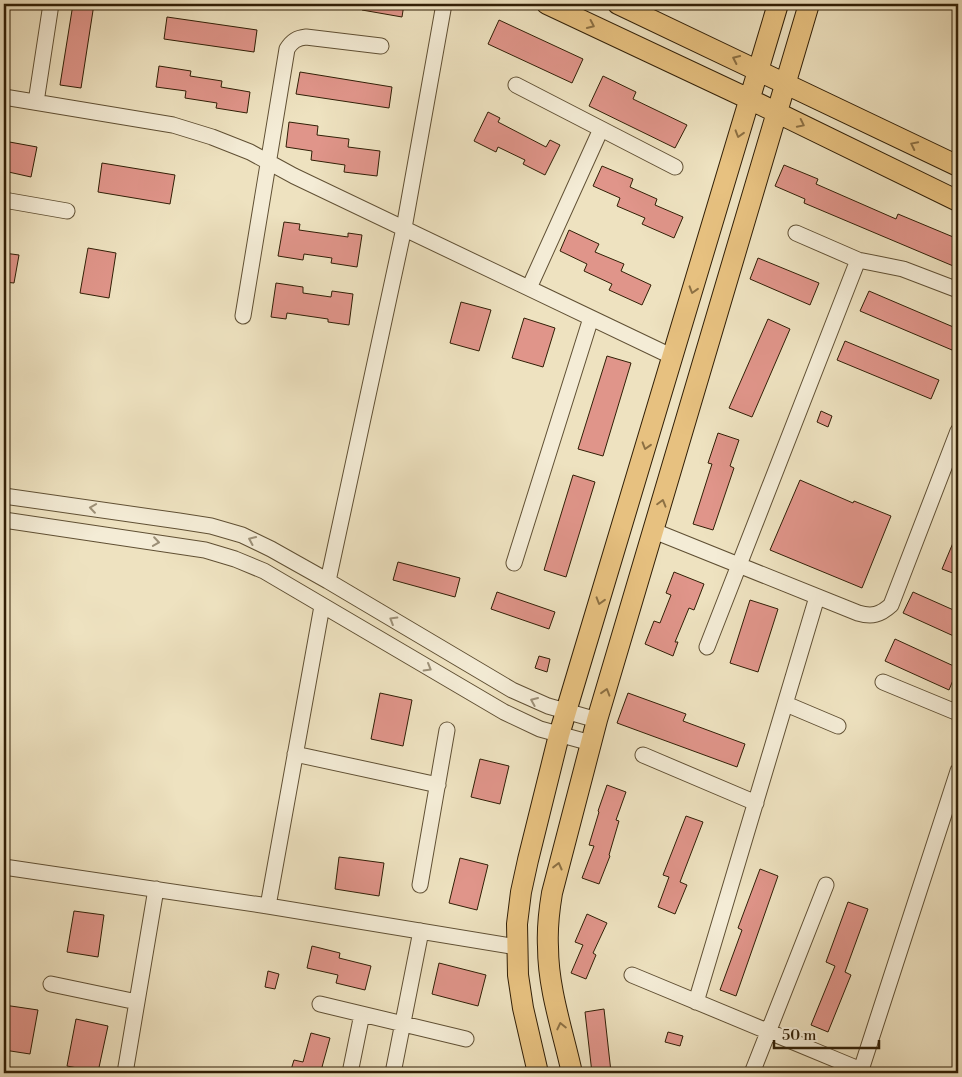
<svg xmlns="http://www.w3.org/2000/svg" width="962" height="1077" font-family="'Libre Bodoni',serif">
  <rect width="100%" height="100%" fill="#eee2c0"/>
  <filter id="stains"><feTurbulence type="fractalNoise" baseFrequency=".004" numOctaves="4"/><feColorMatrix values="0 0 0 0 .2 0 0 0 0 .09 0 0 0 0 .02 0 0 0 .5 -.17"/></filter>
  <radialGradient id="worn" r=".72"><stop offset=".6" stop-color="#630" stop-opacity="0"/><stop offset="1" stop-color="#630" stop-opacity=".3"/></radialGradient>
  <path fill="#e0958a" stroke="#311f06" d="M73,4H94L81,88L60,85Z
    M362,4H404L402,17L362,10Z
    M167,17L257,30L254,52L164,39Z
    M499,20L583,59L572,83L488,44Z
    M159,66L191,71L190,76L222,81L221,87L250,92L247,113L216,108L217,103L185,98L186,91L156,87Z
    M300,72L392,87L389,108L296,94Z
    M603,76L636,92L633,99L687,125L675,148L589,106Z
    M488,112L500,118L498,122L546,147L550,140L560,145L545,175L523,164L525,160L498,147L496,152L474,141Z
    M289,122L318,126L317,135L349,139L348,147L380,151L377,176L344,172L345,165L311,160L312,151L286,147Z
    M4,141L37,147L31,177L4,171Z
    M102,163L175,175L170,204L98,192Z
    M784,165L818,179L816,184L896,219L898,214L958,239V268L804,203L805,199L775,186Z
    M602,166L633,179L630,187L657,199L655,205L683,217L674,238L642,224L645,218L617,206L620,198L593,186Z
    M284,222L300,224L299,230L348,237V233L362,235L357,267L331,263L332,258L304,254L303,260L278,256Z
    M569,230L599,244L595,252L624,264L621,271L651,285L642,305L609,290L612,284L584,271L587,264L560,251Z
    M88,248L116,253L109,298L80,293Z
    M4,253L19,255L14,283L4,282Z
    M758,258L819,283L810,305L750,279Z
    M276,283L303,287V293L331,297L332,291L353,294L349,325L328,322V319L287,313L286,319L271,317Z
    M869,291L958,329V334L952,350L860,311Z
    M461,302L491,310L479,351L450,343Z
    M524,318L555,328L543,367L512,358Z
    M768,319L790,329L752,417L729,408Z
    M845,341L939,380L931,399L837,360Z
    M607,356L631,363L603,456L578,449Z
    M821,411L832,416L828,427L817,422Z
    M718,433L739,440L730,466L734,468L713,530L693,524L712,464L708,463Z
    M573,475L595,482L566,577L544,570Z
    M800,480L853,503L854,501L891,516L862,588L770,550Z
    M958,531V575L942,569Z
    M398,562L460,578L455,597L393,580Z
    M674,572L704,584L694,610L689,608L675,642H678L673,656L645,644L654,621L660,623L671,595L666,593Z
    M497,592L555,612L549,629L491,609Z
    M913,592L958,612V638L903,613Z
    M750,600L778,609L758,672L730,663Z
    M895,639L958,668L949,690L885,661Z
    M539,656L550,659L547,672L535,668Z
    M380,693L412,700L403,746L371,739Z
    M628,693L686,714L683,721L745,744L737,767L617,723Z
    M480,759L509,766L500,804L471,797Z
    M607,785L626,792L616,820L619,821L609,855L610,856L599,884L582,878L594,846L589,845L599,812L598,811Z
    M686,816L703,822L680,882L687,885L675,914L658,907L669,877L663,875Z
    M339,857L384,863L379,896L335,889Z
    M460,858L488,865L477,910L449,903Z
    M760,869L778,876L736,996L720,990L742,930L738,928Z
    M848,902L868,909L845,972L851,975L828,1032L811,1025L835,966L826,962Z
    M74,911L104,915L98,957L67,952Z
    M587,914L607,923L593,953L596,955L586,979L571,973L583,945L575,942Z
    M312,946L340,953L339,958L371,966L365,990L336,983L338,975L307,968Z
    M439,963L486,975L478,1006L432,994Z
    M268,971L279,974L275,989L265,987Z
    M4,1005L38,1010L30,1054L4,1050Z
    M604,1009L611,1072L592,1073L585,1012Z
    M76,1019L108,1026L98,1072L67,1066Z
    M668,1032L683,1036L680,1046L665,1042Z
    M311,1033L330,1038L322,1067L331,1070V1073H290L294,1060L303,1062Z"/>
  <g fill="none" stroke-linecap="round" stroke-linejoin="round">
    <g stroke="#605034" stroke-width="17">
      <path id="minor" d="M516,85L675,167
        M4,97L173,125L212,137L250,152L294,176L673,357
        M36,102L51,4
        M4,200L67,211
        M796,233L858,260L903,269L958,290
        M529,288L601,129
        M243,316L287,49C292,41 297,38 306,37L381,46
        M4,496L179,521L211,526L242,535L271,549L328,581L512,690L548,706L597,720
        M4,520L205,550L235,559L264,571L504,712L540,729L591,743
        M654,531L858,613C872,617 880,615 891,605L958,431
        M514,563L591,318
        M328,581L404,228L444,4
        M707,647L858,260
        M883,682L958,713
        M786,704L838,726
        M295,754L438,785
        M643,755L756,803
        M4,867L268,906L517,947
        M420,885L447,730
        M268,906L322,606
        M632,975L861,1070
        M51,984L137,1002
        M696,1002L817,597
        M320,1004L466,1039
        M125,1073L156,889
        M350,1073L362,1014
        M393,1073L421,931
        M752,1073L826,885
        M860,1073L958,771"/>
    </g>
    <g stroke="#311f06" stroke-width="22">
      <path id="major" d="M547,4L749,99L958,201
        M618,4L958,166
        M538,1073L523,1008L518,975L517,924L521,892L528,860L559,735L778,4
        M572,1073C563,1032 548,989 548,947C547,929 549,911 552,893L597,720L809,4"/>
    </g>
    <use href="#minor" stroke="#f4ecd6" stroke-width="15"/>
    <use href="#major" stroke="#e7c180" stroke-width="20"/>
  </g>
  <defs><path id="oneway-chevron" d="M-2-3.5L2.5 0L-2 3.5" fill="none" stroke-width="1.6" stroke-linecap="round" stroke-linejoin="round" transform="scale(1.25)"/></defs>
  <g stroke="#8c7043">
    <use href="#oneway-chevron" transform="translate(591 25) rotate(25)"/>
    <use href="#oneway-chevron" transform="translate(736 59) rotate(-155)"/>
    <use href="#oneway-chevron" transform="translate(801 124) rotate(26)"/>
    <use href="#oneway-chevron" transform="translate(739 134) rotate(107)"/>
    <use href="#oneway-chevron" transform="translate(914 145) rotate(-154)"/>
    <use href="#oneway-chevron" transform="translate(693 290) rotate(107)"/>
    <use href="#oneway-chevron" transform="translate(646 446) rotate(107)"/>
    <use href="#oneway-chevron" transform="translate(662 503) rotate(-74)"/>
    <use href="#oneway-chevron" transform="translate(600 601) rotate(107)"/>
    <use href="#oneway-chevron" transform="translate(606 692) rotate(-73)"/>
    <use href="#oneway-chevron" transform="translate(558 866) rotate(-76)"/>
    <use href="#oneway-chevron" transform="translate(561 1026) rotate(-103)"/>
  </g>
  <g stroke="#9c9078">
    <use href="#oneway-chevron" transform="translate(93 508) rotate(-172)"/>
    <use href="#oneway-chevron" transform="translate(252 540) rotate(-156)"/>
    <use href="#oneway-chevron" transform="translate(156 542) rotate(8)"/>
    <use href="#oneway-chevron" transform="translate(393 620) rotate(-149)"/>
    <use href="#oneway-chevron" transform="translate(428 668) rotate(30)"/>
    <use href="#oneway-chevron" transform="translate(534 701) rotate(-157)"/>
  </g>
  <rect width="962" height="1077" fill="none" stroke="#eee2c0" stroke-width="20"/>
  <rect x="5" y="5" width="952" height="1067" fill="none" stroke="#311f06" stroke-width="2.5"/>
  <rect x="10" y="10" width="942" height="1057" fill="none" stroke="#311f06"/>
  <path d="M774 1040v8h105v-8" fill="none" stroke="#311f06" stroke-width="2.5"/>
  <text x="782" y="1040" font-size="15" fill="#311f06" stroke="#f4ecd6" stroke-width="4" paint-order="stroke">50 m</text>
  <rect width="100%" height="100%" filter="url(#stains)"/>
  <rect width="100%" height="100%" fill="url(#worn)"/>
</svg>
